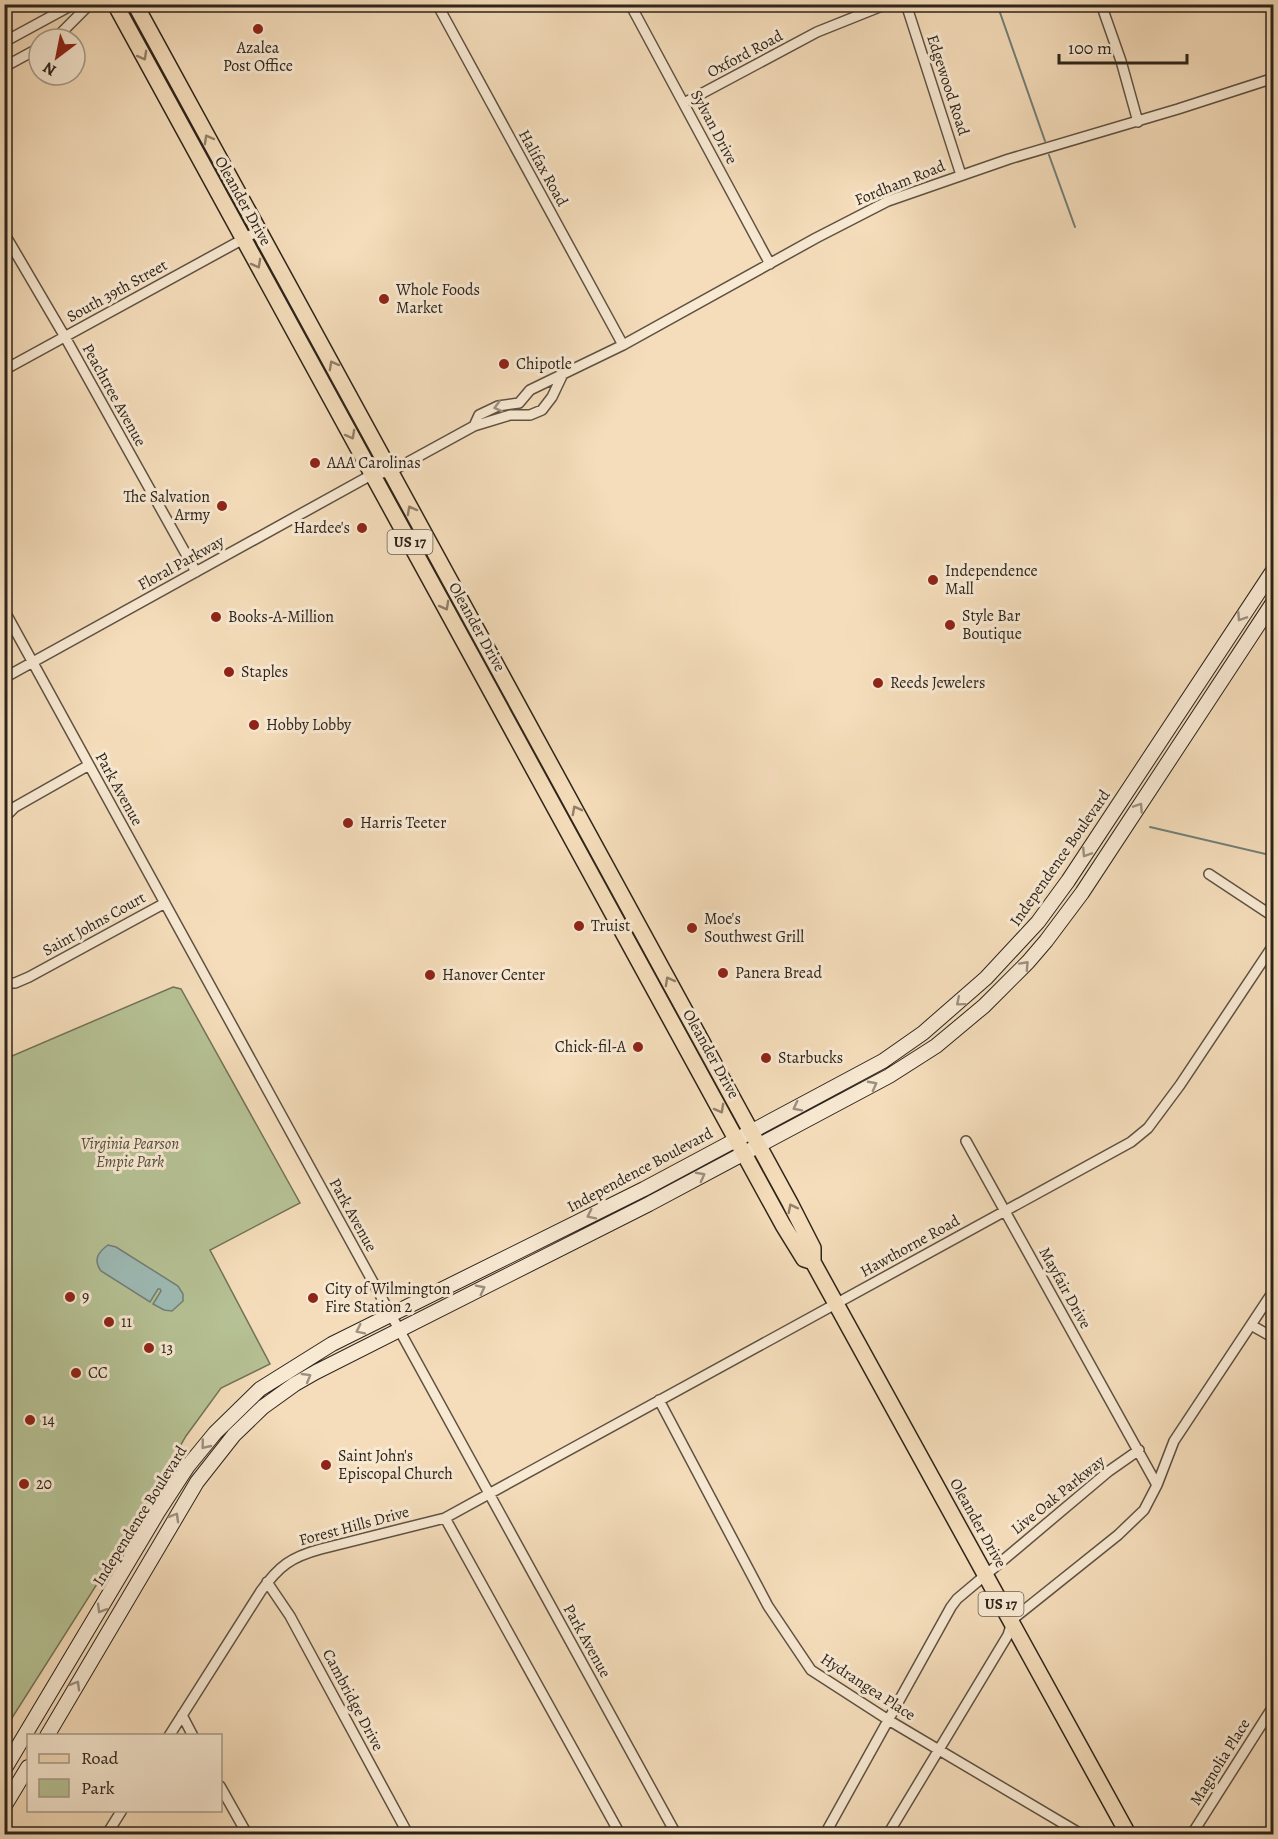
<svg xmlns="http://www.w3.org/2000/svg" width="1278" height="1839" font-family="Alegreya,serif">
  <rect width="100%" height="100%" fill="#f5ddbb"/>
  <filter id="stains"><feTurbulence type="fractalNoise" baseFrequency=".00333" numOctaves="4"/><feColorMatrix values="0 0 0 0 .2 0 0 0 0 .09 0 0 0 0 .02 0 0 0 .5 -.17"/></filter>
  <radialGradient id="worn" r=".72"><stop offset=".6" stop-color="#630" stop-opacity="0"/><stop offset="1" stop-color="#630" stop-opacity=".3"/></radialGradient>
  <path fill="#b6c295" stroke="#727358" stroke-width="1.5" d="M173,987L181,989L300,1203L210,1250L270,1364L221,1388L186,1436L137,1521L5,1729V1059Z"/>
  <path fill="#9dbbb6" stroke="#707f78" stroke-width="1.5" d="M108,1245L116,1247L178,1286L183,1294V1301L172,1311L164,1310L153,1304L161,1291L160,1289H158L150,1302L101,1271C93,1260 98,1252 108,1245Z"/>
  <g fill="none" stroke-linecap="round" stroke-linejoin="round">
    <path stroke="#707f78" stroke-width="2" d="M997,4L1045,141
      M1049,155L1075,227
      M1150,827L1274,856"/>
    <g stroke="#5f5243" stroke-width="12">
      <path id="minor" d="M437,4L623,345
        M630,4L770,264
        M906,4L961,175
        M1101,4L1121,61L1138,122
        M55,39L90,4
        M4,42L74,4
        M4,67L39,48
        M684,103L817,32L887,4
        M4,233L65,337L196,572
        M4,370L258,231
        M474,426L479,415L498,406L519,403L530,390L623,345L816,238L888,201L1009,159L1178,109L1274,78
        M4,610L676,1834
        M4,678L373,474L390,472L474,426L510,415H530L542,410L552,397L562,376
        M4,818L15,807L89,765
        M1209,874L1274,917
        M4,983H15L29,977L165,903
        M966,1141L1157,1485
        M1251,1325L1274,1338
        M659,1400L768,1606L811,1670L890,1721L1081,1834
        M445,1518L620,1834
        M267,1582L290,1616L408,1834
        M182,1715L193,1736
        M169,1736L261,1591C279,1566 291,1557 321,1549L445,1518L1131,1142L1148,1128L1180,1085L1274,944
        M220,1786L247,1834
        M107,1834L122,1810
        M825,1834L951,1607L957,1599L1109,1471L1139,1450
        M888,1834L1008,1635L1013,1619L1118,1535L1144,1510L1157,1485L1174,1441L1274,1290
        M1192,1834L1274,1705"/>
    </g>
    <g stroke="#2d241b" stroke-width="16">
      <path id="secondary" d="M47,1736L197,1482L234,1435L263,1407L295,1384L316,1372L649,1204L889,1076L936,1046L984,1006L1028,962L1046,941L1082,893L1274,601
        M4,1770L158,1512L188,1466L215,1433L260,1389L332,1344L644,1189L883,1061L923,1033L986,978L1038,922L1068,881L1274,569
        M4,1807L28,1767"/>
    </g>
    <g stroke="#2d241b" stroke-width="18">
      <path id="primary" d="M115,4L783,1225L804,1259L813,1262
        M135,4L790,1203L813,1248V1262L1128,1834"/>
    </g>
    <use href="#minor" stroke="#f8e9d3" stroke-width="9"/>
    <use href="#secondary" stroke="#f8e9d3" stroke-width="14"/>
    <use href="#primary" stroke="#f5ddbb" stroke-width="15"/>
  </g>
  <defs><path id="oneway-chevron" d="M-2-3.5L2.5 0L-2 3.5" fill="none" stroke-width="1.6" stroke-linecap="round" stroke-linejoin="round" transform="scale(1.5)"/></defs>
  <g stroke="#91806b">
    <use href="#oneway-chevron" transform="translate(143 56) rotate(61)"/>
    <use href="#oneway-chevron" transform="translate(208 139) rotate(-119)"/>
    <use href="#oneway-chevron" transform="translate(257 264) rotate(61)"/>
    <use href="#oneway-chevron" transform="translate(333 365) rotate(-119)"/>
    <use href="#oneway-chevron" transform="translate(351 435) rotate(61)"/>
    <use href="#oneway-chevron" transform="translate(411 510) rotate(-119)"/>
    <use href="#oneway-chevron" transform="translate(445 606) rotate(61)"/>
    <use href="#oneway-chevron" transform="translate(576 810) rotate(-118)"/>
    <use href="#oneway-chevron" transform="translate(669 981) rotate(-119)"/>
    <use href="#oneway-chevron" transform="translate(720 1109) rotate(61)"/>
    <use href="#oneway-chevron" transform="translate(792 1208) rotate(-117)"/>
  </g>
  <g stroke="#9d9080">
    <use href="#oneway-chevron" transform="translate(498 407) rotate(165)"/>
    <use href="#oneway-chevron" transform="translate(1241 617) rotate(123)"/>
    <use href="#oneway-chevron" transform="translate(1139 807) rotate(-56)"/>
    <use href="#oneway-chevron" transform="translate(1086 853) rotate(123)"/>
    <use href="#oneway-chevron" transform="translate(1025 965) rotate(-47)"/>
    <use href="#oneway-chevron" transform="translate(960 1002) rotate(140)"/>
    <use href="#oneway-chevron" transform="translate(873 1085) rotate(-28)"/>
    <use href="#oneway-chevron" transform="translate(797 1107) rotate(153)"/>
    <use href="#oneway-chevron" transform="translate(701 1176) rotate(-28)"/>
    <use href="#oneway-chevron" transform="translate(591 1215) rotate(154)"/>
    <use href="#oneway-chevron" transform="translate(481 1289) rotate(-27)"/>
    <use href="#oneway-chevron" transform="translate(360 1330) rotate(154)"/>
    <use href="#oneway-chevron" transform="translate(307 1377) rotate(-30)"/>
    <use href="#oneway-chevron" transform="translate(205 1445) rotate(129)"/>
    <use href="#oneway-chevron" transform="translate(175 1517) rotate(-60)"/>
    <use href="#oneway-chevron" transform="translate(101 1609) rotate(121)"/>
    <use href="#oneway-chevron" transform="translate(76 1685) rotate(-60)"/>
  </g>
  <g fill="#8f2418" stroke="#f8e9d3" stroke-width="2">
    <circle cx="258" cy="29" r="6"/>
    <circle cx="384" cy="299" r="6"/>
    <circle cx="504" cy="364" r="6"/>
    <circle cx="315" cy="463" r="6"/>
    <circle cx="222" cy="506" r="6"/>
    <circle cx="362" cy="528" r="6"/>
    <circle cx="933" cy="580" r="6"/>
    <circle cx="216" cy="617" r="6"/>
    <circle cx="950" cy="625" r="6"/>
    <circle cx="229" cy="672" r="6"/>
    <circle cx="878" cy="683" r="6"/>
    <circle cx="254" cy="725" r="6"/>
    <circle cx="348" cy="823" r="6"/>
    <circle cx="579" cy="926" r="6"/>
    <circle cx="692" cy="928" r="6"/>
    <circle cx="723" cy="973" r="6"/>
    <circle cx="430" cy="975" r="6"/>
    <circle cx="638" cy="1047" r="6"/>
    <circle cx="766" cy="1058" r="6"/>
    <circle cx="70" cy="1297" r="6"/>
    <circle cx="313" cy="1298" r="6"/>
    <circle cx="109" cy="1322" r="6"/>
    <circle cx="149" cy="1348" r="6"/>
    <circle cx="76" cy="1373" r="6"/>
    <circle cx="30" cy="1420" r="6"/>
    <circle cx="326" cy="1465" r="6"/>
    <circle cx="24" cy="1484" r="6"/>
  </g>
  <g text-anchor="middle" dominant-baseline="central" stroke-width="6" stroke-linejoin="round" paint-order="stroke">
    <g fill="#f8e9d3" stroke="#6a5f52" stroke-width="1.5">
      <rect x="387.5" y="530" width="45" height="24" rx="4.5"/>
      <rect x="978.5" y="1592" width="45" height="24" rx="4.5"/>
    </g>
    <g font-size="15" font-weight="bold" fill="#2d241b">
      <text x="410" y="542">US 17</text>
      <text x="1001" y="1604">US 17</text>
    </g>
    <g font-size="16" fill="#2d241b" stroke="#f8e9d3" text-anchor="start">
      <text x="258" y="48" text-anchor="middle">Azalea<tspan x="258" dy="18">Post Office</tspan></text>
      <text x="396" y="290">Whole Foods<tspan x="396" dy="18">Market</tspan></text>
      <text x="516" y="364">Chipotle</text>
      <text x="327" y="463">AAA Carolinas</text>
      <text x="210" y="497" text-anchor="end">The Salvation<tspan x="210" dy="18">Army</tspan></text>
      <text x="350" y="528" text-anchor="end">Hardee's</text>
      <text x="945" y="571">Independence<tspan x="945" dy="18">Mall</tspan></text>
      <text x="962" y="616">Style Bar<tspan x="962" dy="18">Boutique</tspan></text>
      <text x="228" y="617">Books-A-Million</text>
      <text x="241" y="672">Staples</text>
      <text x="890" y="683">Reeds Jewelers</text>
      <text x="266" y="725">Hobby Lobby</text>
      <text x="360" y="823">Harris Teeter</text>
      <text x="704" y="919">Moe's<tspan x="704" dy="18">Southwest Grill</tspan></text>
      <text x="591" y="926">Truist</text>
      <text x="735" y="973">Panera Bread</text>
      <text x="442" y="975">Hanover Center</text>
      <text x="626" y="1047" text-anchor="end">Chick-fil-A</text>
      <text x="778" y="1058">Starbucks</text>
      <text x="325" y="1289">City of Wilmington<tspan x="325" dy="18">Fire Station 2</tspan></text>
      <text x="82" y="1297">9</text>
      <text x="121" y="1322">11</text>
      <text x="161" y="1348">13</text>
      <text x="88" y="1373">CC</text>
      <text x="42" y="1420">14</text>
      <text x="338" y="1456">Saint John's<tspan x="338" dy="18">Episcopal Church</tspan></text>
      <text x="36" y="1484">20</text>
    </g>
    <g font-size="16" fill="#2d241b" stroke="#f8e9d3">
      <text transform="translate(745 54) rotate(-28)">Oxford Road</text>
      <text transform="translate(948 85) rotate(72)">Edgewood Road</text>
      <text transform="translate(714 127) rotate(62)">Sylvan Drive</text>
      <text transform="translate(543 168) rotate(61)">Halifax Road</text>
      <text transform="translate(900 183) rotate(-22)">Fordham Road</text>
      <text transform="translate(243 201) rotate(61)">Oleander Drive</text>
      <text transform="translate(117 291) rotate(-29)">South 39th Street</text>
      <text transform="translate(114 395) rotate(61)">Peachtree Avenue</text>
      <text transform="translate(181 563) rotate(-29)">Floral Parkway</text>
      <text transform="translate(477 627) rotate(61)">Oleander Drive</text>
      <text transform="translate(119 789) rotate(61)">Park Avenue</text>
      <text transform="translate(1060 858) rotate(-55)">Independence Boulevard</text>
      <text transform="translate(94 924) rotate(-29)">Saint Johns Court</text>
      <text transform="translate(711 1054) rotate(61)">Oleander Drive</text>
      <text transform="translate(640 1170) rotate(-28)">Independence Boulevard</text>
      <text transform="translate(353 1215) rotate(61)">Park Avenue</text>
      <text transform="translate(910 1246) rotate(-29)">Hawthorne Road</text>
      <text transform="translate(1065 1288) rotate(61)">Mayfair Drive</text>
      <text transform="translate(1058 1495) rotate(-39)">Live Oak Parkway</text>
      <text transform="translate(140 1516) rotate(-58)">Independence Boulevard</text>
      <text transform="translate(978 1523) rotate(61)">Oleander Drive</text>
      <text transform="translate(354 1526) rotate(-15)">Forest Hills Drive</text>
      <text transform="translate(587 1641) rotate(61)">Park Avenue</text>
      <text transform="translate(868 1687) rotate(33)">Hydrangea Place</text>
      <text transform="translate(353 1700) rotate(62)">Cambridge Drive</text>
      <text transform="translate(1220 1762) rotate(-58)">Magnolia Place</text>
    </g>
    <g font-size="16" font-style="italic" fill="#4f4c3a" stroke="#f8e9d3">
      <text x="130" y="1144">Virginia Pearson<tspan x="130" dy="18">Empie Park</tspan></text>
    </g>
  </g>
  <rect width="1278" height="1839" fill="none" stroke="#f5ddbb" stroke-width="24"/>
  <rect x="6" y="6" width="1266" height="1827" fill="none" stroke="#2d241b" stroke-width="3"/>
  <rect x="12" y="12" width="1254" height="1815" fill="none" stroke="#2d241b" stroke-width="1.5"/>
  <rect x="27" y="1734" width="195" height="78" fill="#f8e9d3" stroke="#a79a89" stroke-width="1.5"/>
  <rect x="39" y="1754" width="30" height="9" fill="#f5ddbb" stroke="#a79a89" stroke-width="1.5"/>
  <text x="81" y="1764" font-size="18" fill="#2d241b">Road</text>
  <rect x="39" y="1779" width="30" height="18" fill="#b6c295" stroke="#a79a89" stroke-width="1.5"/>
  <text x="81" y="1794" font-size="18" fill="#2d241b">Park</text>
  <g transform="translate(57 57) rotate(212)"><circle r="28" fill="#f8e9d3" stroke="#a79a89" stroke-width="1.5"/>
  <path d="M0-4.5L10 22L0 15L-10 22Z" fill="#8f2418"/>
  <text y="-9" font-size="16" font-weight="bold" text-anchor="middle" fill="#2d241b">N</text>
  </g>
  <path d="M1059 54v9h128v-9" fill="none" stroke="#2d241b" stroke-width="3"/>
  <text x="1068" y="54" font-size="18" fill="#2d241b" stroke="#f8e9d3" stroke-width="4.5" paint-order="stroke">100 m</text>
  <rect width="100%" height="100%" filter="url(#stains)"/>
  <rect width="100%" height="100%" fill="url(#worn)"/>
</svg>
